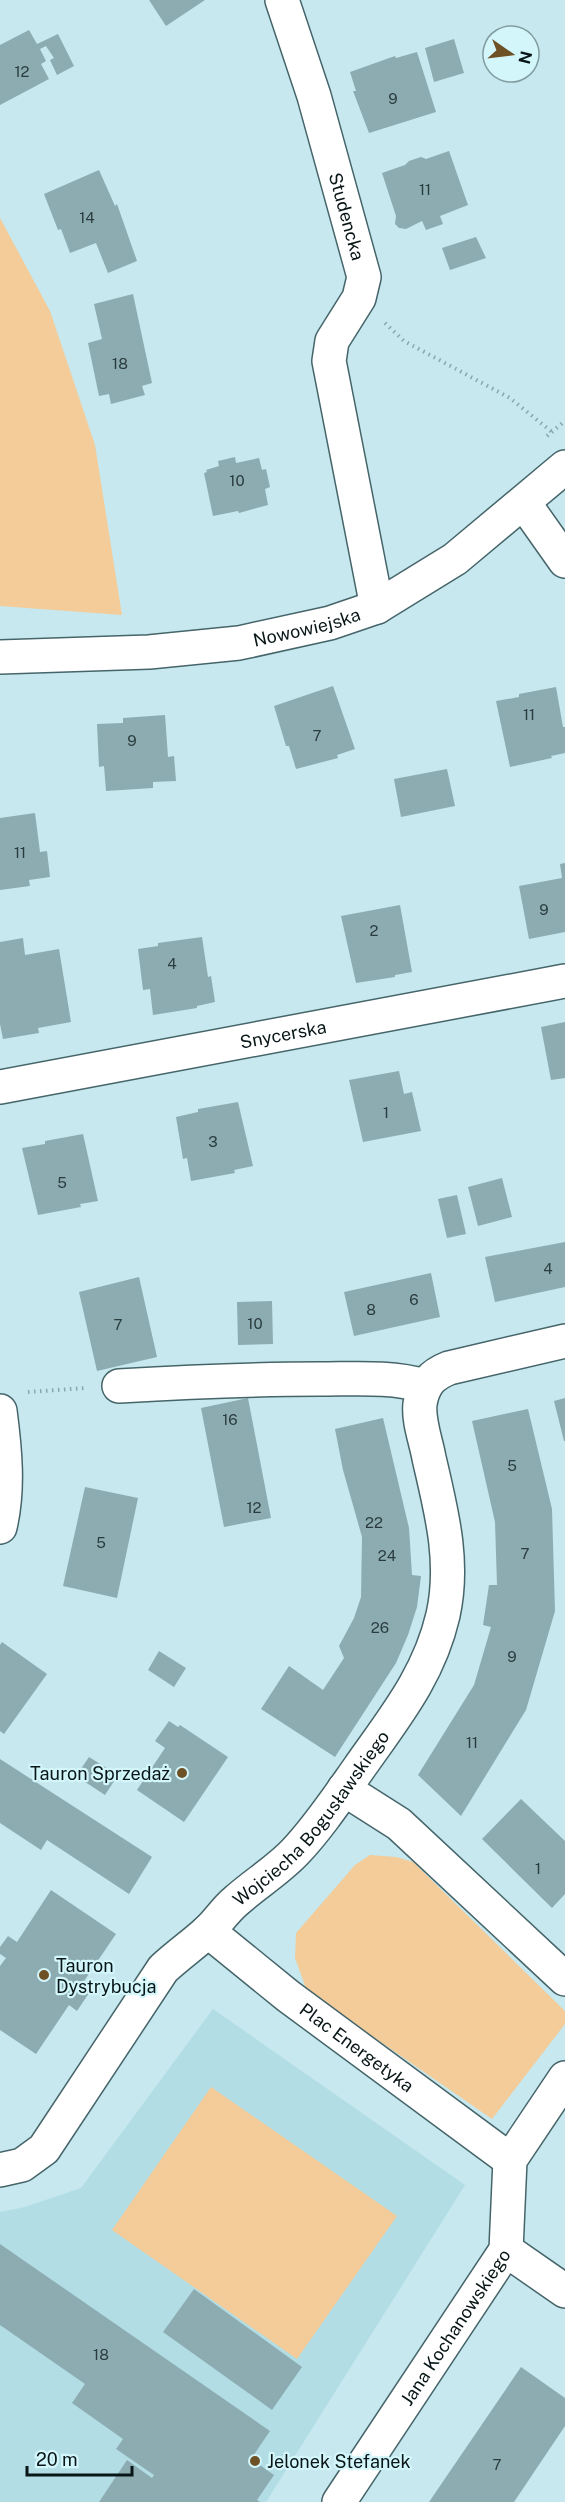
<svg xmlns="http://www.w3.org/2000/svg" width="565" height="2502" font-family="'Public Sans',sans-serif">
  <rect width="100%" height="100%" fill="#c6e8ee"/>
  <path fill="#b2dde4" d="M213,2009L465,2185L266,2502H0V2212L25,2207L81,2188Z"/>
  <path fill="#f3cc9a" d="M0,218L50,311L95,445L122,615L0,606Z
    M370,1855L396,1857L413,1862L565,2011V2024L492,2119L307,1991L295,1958L296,1933L355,1865Z
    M211,2087L397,2216L297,2359L112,2230Z"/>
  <path fill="#8cacb2" d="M149,0H205L166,26Z
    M29,30L37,44L58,34L74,66L57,75L50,60L54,58L46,46L40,49L46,61L41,64L49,79L0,105V45Z
    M454,39L464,73L434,82L425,48Z
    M417,52L436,112L369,133L353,91H356L350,72L395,56L396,58Z
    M449,151L468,205L440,216L443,224L426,230L422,221L406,229L399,228L395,224L396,216L382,173L405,165L409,161L421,157L426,159Z
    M99,170L115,206L117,204L137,261L108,273L96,243L70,253L61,229L58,230L44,194Z
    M476,237L486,258L450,270L442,248Z
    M133,294L152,383L142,386L145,395L111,404L109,394L99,396L88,343L102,339L94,304Z
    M235,457L236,463L259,458L262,470L266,469L270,487L265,489L268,505L239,513L238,511L213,516L204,473L207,472L206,470L219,466L218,461Z
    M333,686L355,749L337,755L338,758L296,769L289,746H286L274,706Z
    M556,687L563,727H565V753L551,756L552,758L510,767L496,701L519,697V694Z
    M165,715L168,757L174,756L176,781L153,782V788L106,791L104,766L99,767L97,724L123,723V718Z
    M447,769L455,806L401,817L394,779Z
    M35,813L40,852L47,851L50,877L29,880L30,886L0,890V818Z
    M565,863V932L529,939L519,886L562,878L560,864Z
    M400,905L412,972L395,975V977L356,983L341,916Z
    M202,937L208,977L211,976L215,1002L197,1006V1008L153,1015L150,989L143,990L138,949L158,946V943Z
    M23,938L25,955L59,949L71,1022L38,1028L39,1033L3,1039L0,1024V942Z
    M565,1022V1078L551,1080L541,1027Z
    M399,1071L404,1094L412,1092L421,1131L363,1142L349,1080Z
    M238,1102L253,1166L234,1170L235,1173L191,1181L187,1158L183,1159L176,1117L198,1112V1109Z
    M83,1134L98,1201L80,1204L81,1207L38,1215L22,1148L45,1144V1141Z
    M502,1178L512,1217L478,1226L468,1187Z
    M457,1195L466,1234L447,1238L438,1199Z
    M565,1242V1287L495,1302L485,1257Z
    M431,1273L440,1317L354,1336L344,1292Z
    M139,1277L157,1357L97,1371L79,1292Z
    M272,1301L273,1344L238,1345L237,1302Z
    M248,1398L271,1518L224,1527L201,1408Z
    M565,1398V1441H564L554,1401Z
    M528,1409L552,1509L555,1611L526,1710L461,1816L418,1775L474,1685L491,1627L483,1625L489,1585H497L495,1522L472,1421Z
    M383,1418L409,1528L412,1575L421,1576L417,1607L408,1635L396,1663L335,1757L261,1709L289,1666L323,1690L344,1658L339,1646L354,1618L361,1597L362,1537L343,1470L335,1429Z
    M85,1487L138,1498L117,1598L63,1586Z
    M2,1642L47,1674L4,1734L0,1731V1645Z
    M159,1651L186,1668L174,1687L148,1670Z
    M169,1721L178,1727L180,1725L228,1757L184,1822L137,1790L165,1748L155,1741Z
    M89,1757L118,1775L105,1795L76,1776Z
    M0,1759L152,1857L129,1894L47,1840L41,1850L0,1823Z
    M521,1799L565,1841V1894L552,1908L482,1839Z
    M51,1890L116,1934L82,1984L91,1990L77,2011L69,2005L36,2054L0,2030V1966L6,1958L0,1954V1947L8,1936L17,1942Z
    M0,2244L270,2431L251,2459L274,2475L257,2500L260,2502H99L127,2460L152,2478L154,2475L116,2449L123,2439L72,2403L85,2384L0,2325Z
    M194,2289L302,2367L272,2410L163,2332Z
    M521,2367L565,2398V2426L514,2502H429Z"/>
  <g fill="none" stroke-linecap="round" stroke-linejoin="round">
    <g stroke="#46656a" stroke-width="36">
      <g id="minor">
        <path id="s1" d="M282,0L314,96L364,277L359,298L332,341L329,361L377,607"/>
        <path d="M524,503L565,561"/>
        <path id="s2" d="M0,657L149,652L239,643L330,623L377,607L455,559L565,467"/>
        <path id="s3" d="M0,1087L565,981"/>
        <path d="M119,1386C186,1382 253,1379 320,1379C355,1379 391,1376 425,1386"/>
        <path d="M0,1411C5,1449 9,1489 0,1527"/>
        <path d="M344,1789L399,1824L565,1979"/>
        <path id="s4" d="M208,1931L288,1996L510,2160"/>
        <path id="s5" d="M0,2170L22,2165L44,2149L163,1969C178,1955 194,1944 208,1931C218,1922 225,1910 236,1901C255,1884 278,1870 295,1852C318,1828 340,1795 359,1768C394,1718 429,1676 443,1615C455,1561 441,1510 429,1458C426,1441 418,1421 420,1404C423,1385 431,1375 449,1368L565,1341"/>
        <path d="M506,2250L565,2291"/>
        <path id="s6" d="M339,2502L506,2250L510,2160L565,2078"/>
      </g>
    </g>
    <path stroke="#8ba7ab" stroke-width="4" stroke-dasharray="1.5 4.5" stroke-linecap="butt" d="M385,323L404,341L510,398L552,432
      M547,436L565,421
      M28,1392L86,1388"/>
    <use href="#minor" stroke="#fff" stroke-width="33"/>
  </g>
  <g fill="#6f5126" stroke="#d3f6fb" stroke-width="2">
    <circle cx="182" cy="1773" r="6"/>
    <circle cx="44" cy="1975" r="6"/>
    <circle cx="255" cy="2461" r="6"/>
  </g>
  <g text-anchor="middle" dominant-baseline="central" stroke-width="4.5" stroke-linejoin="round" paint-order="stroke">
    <g font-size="15" fill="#2a3c3e">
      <text x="22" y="71">12</text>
      <text x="393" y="98">9</text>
      <text x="425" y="189">11</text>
      <text x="87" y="217">14</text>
      <text x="120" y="363">18</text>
      <text x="237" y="480">10</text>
      <text x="529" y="714">11</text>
      <text x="317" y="735">7</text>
      <text x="132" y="740">9</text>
      <text x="20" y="852">11</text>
      <text x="544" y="909">9</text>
      <text x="374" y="930">2</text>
      <text x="172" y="963">4</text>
      <text x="386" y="1112">1</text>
      <text x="213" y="1141">3</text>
      <text x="62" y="1182">5</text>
      <text x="548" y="1268">4</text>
      <text x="414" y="1299">6</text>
      <text x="371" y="1309">8</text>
      <text x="255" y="1323">10</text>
      <text x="118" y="1324">7</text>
      <text x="230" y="1419">16</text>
      <text x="512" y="1465">5</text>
      <text x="254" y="1507">12</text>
      <text x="374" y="1522">22</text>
      <text x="101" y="1542">5</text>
      <text x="525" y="1553">7</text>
      <text x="387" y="1555">24</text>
      <text x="380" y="1627">26</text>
      <text x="512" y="1656">9</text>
      <text x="472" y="1742">11</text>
      <text x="538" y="1868">1</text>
      <text x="101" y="2354">18</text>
      <text x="497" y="2464">7</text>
    </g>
    <g font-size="18" fill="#091618" stroke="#d3f6fb">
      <text stroke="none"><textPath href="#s1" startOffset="226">Studencka</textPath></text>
      <text stroke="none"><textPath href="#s2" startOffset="309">Nowowiejska</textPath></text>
      <text stroke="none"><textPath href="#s3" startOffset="288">Snycerska</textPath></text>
      <text stroke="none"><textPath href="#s5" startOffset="478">Wojciecha Bogusławskiego</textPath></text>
      <text stroke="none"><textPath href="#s4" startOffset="189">Plac Energetyka</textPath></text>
      <text stroke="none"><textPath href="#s6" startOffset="210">Jana Kochanowskiego</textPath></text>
    </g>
    <g font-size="18" fill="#091618" stroke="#d3f6fb" text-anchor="start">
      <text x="170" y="1773" text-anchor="end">Tauron Sprzedaż</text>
      <text x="56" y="1965">Tauron<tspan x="56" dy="21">Dystrybucja</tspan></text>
      <text x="267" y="2461">Jelonek Stefanek</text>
    </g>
  </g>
  <g transform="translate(511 54) rotate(104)"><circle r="28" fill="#d3f6fb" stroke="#829ca0" stroke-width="1.5"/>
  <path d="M0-4.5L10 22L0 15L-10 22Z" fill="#6f5126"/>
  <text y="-9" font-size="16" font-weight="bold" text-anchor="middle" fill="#091618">N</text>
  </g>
  <path d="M27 2466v9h105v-9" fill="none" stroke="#091618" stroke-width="3"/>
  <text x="36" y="2466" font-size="18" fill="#091618" stroke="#d3f6fb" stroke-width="4.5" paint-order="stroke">20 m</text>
</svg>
